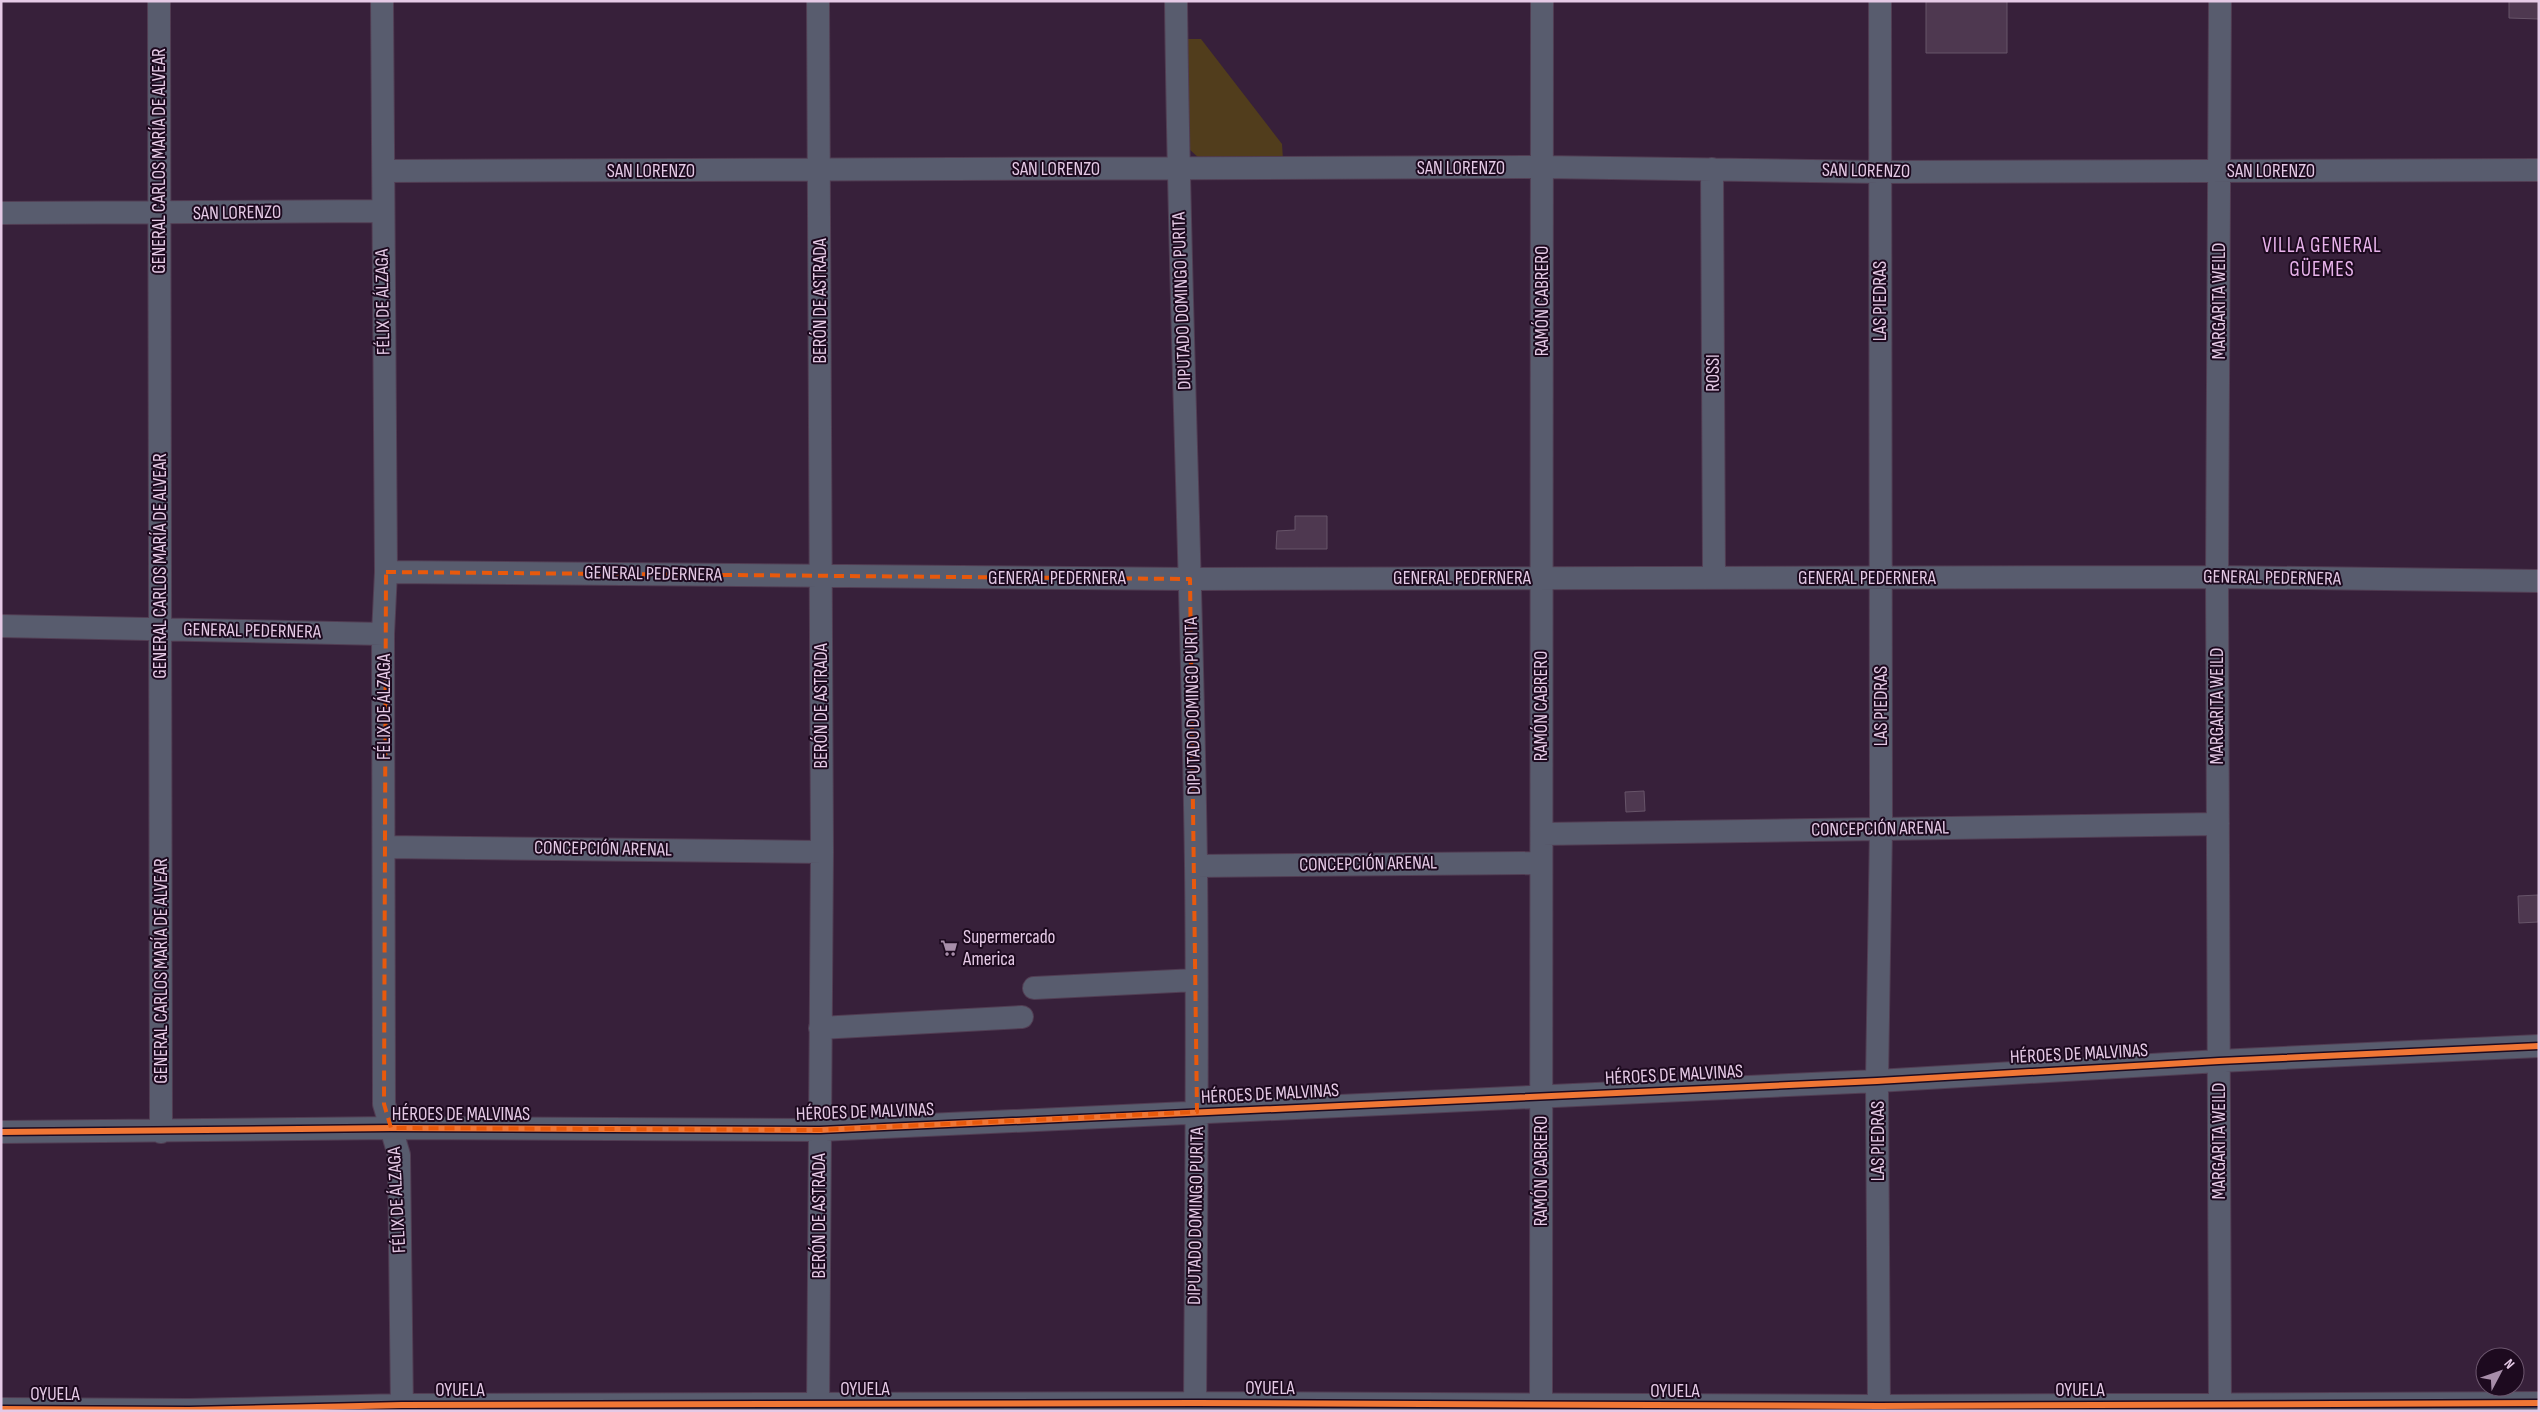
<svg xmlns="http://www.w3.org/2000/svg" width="2540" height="1412" font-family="'Sofia Sans Condensed',sans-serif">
  <rect width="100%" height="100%" fill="#37203a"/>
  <path fill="#513d1c" d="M1186,39H1201L1282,144L1283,160H1201L1188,148Z"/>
  <path fill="#4e3850" stroke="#675469" d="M1926,1H2007V53H1926Z
    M2509,1H2539V19L2509,18Z
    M1295,516H1327V549H1276L1277,531L1295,530Z
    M1644,791L1645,811L1626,812L1625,792Z
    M2538,895V922L2519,923L2518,896Z"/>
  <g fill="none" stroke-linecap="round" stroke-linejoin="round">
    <g stroke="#513d53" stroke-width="24">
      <path id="minor" d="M159,1L161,1132
        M382,1L386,572L383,634L384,1104L399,1155L402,1411
        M818,1L822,852L818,1411
        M1176,1C1179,289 1192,577 1196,865C1198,1047 1196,1229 1195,1411
        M1712,169L1714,577
        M384,171L1543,167L1879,172L2539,170
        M1,213L382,211
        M386,572L1190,579L2217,577L2539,581
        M1,626L383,634
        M1542,834L2218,824
        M385,847L822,852
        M1196,866L1540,863
        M1034,988L1196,980
        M820,1028L1022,1017
        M1,1132L391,1128L820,1130L1877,1081L2219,1061L2539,1046
        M1,1409L189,1410L402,1405L1195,1403L1879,1406L2539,1403
        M1541,1411L1542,1
        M1879,1411L1877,1081L1881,828L1880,1
        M2220,1411L2217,577L2220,1"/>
    </g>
    <use href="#minor" stroke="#585c6e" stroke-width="22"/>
    <g stroke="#1d0a1f" stroke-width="9">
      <path id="cycleway" d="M1,1132L391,1128L820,1130L1877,1081L2219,1061L2539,1046
        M1,1409L189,1410L402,1405L1195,1403L1879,1406L2539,1403"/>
    </g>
    <use href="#cycleway" stroke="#f07635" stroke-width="6"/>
  </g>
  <path fill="none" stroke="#e8590c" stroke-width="4" stroke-dasharray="10 6" stroke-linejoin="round" d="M386,572L1190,579L1197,1112L820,1130L391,1128L384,1104Z"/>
  <defs>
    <g id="supermarket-bare" transform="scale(1.35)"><path d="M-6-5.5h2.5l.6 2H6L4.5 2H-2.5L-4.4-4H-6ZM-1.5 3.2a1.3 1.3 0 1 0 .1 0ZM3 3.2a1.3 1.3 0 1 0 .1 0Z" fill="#a88eaa" stroke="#1d0a1f" stroke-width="2.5" paint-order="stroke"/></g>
  </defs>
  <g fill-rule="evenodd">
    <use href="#supermarket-bare" x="949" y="948"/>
  </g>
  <g text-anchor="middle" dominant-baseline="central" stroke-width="4" stroke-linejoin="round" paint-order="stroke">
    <g font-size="19" fill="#e5cae6" stroke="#1d0a1f">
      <text transform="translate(159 161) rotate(-90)">GENERAL CARLOS MARÍA DE ALVEAR</text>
      <text x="1461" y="168">SAN LORENZO</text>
      <text x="1056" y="169">SAN LORENZO</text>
      <text x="651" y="171">SAN LORENZO</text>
      <text transform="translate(1866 171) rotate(1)">SAN LORENZO</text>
      <text x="2271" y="171">SAN LORENZO</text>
      <text transform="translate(237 213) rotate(-1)">SAN LORENZO</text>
      <text transform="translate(820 301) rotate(-90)">BERÓN DE ASTRADA</text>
      <text transform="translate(1182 301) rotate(-92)">DIPUTADO DOMINGO PURITA</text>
      <text transform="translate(1542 301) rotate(-90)">RAMÓN CABRERO</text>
      <text transform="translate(1880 301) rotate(-90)">LAS PIEDRAS</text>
      <text transform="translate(2219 301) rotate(-90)">MARGARITA WEILD</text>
      <text transform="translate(383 302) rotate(-91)">FÉLIX DE ÁLZAGA</text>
      <text transform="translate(1713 373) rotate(-90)">ROSSI</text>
      <text transform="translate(160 566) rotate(-90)">GENERAL CARLOS MARÍA DE ALVEAR</text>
      <text transform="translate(653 574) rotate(1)">GENERAL PEDERNERA</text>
      <text x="1057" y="578">GENERAL PEDERNERA</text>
      <text x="1462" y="578">GENERAL PEDERNERA</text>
      <text x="1867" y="578">GENERAL PEDERNERA</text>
      <text transform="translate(2272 578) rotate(1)">GENERAL PEDERNERA</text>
      <text transform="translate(252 631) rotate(1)">GENERAL PEDERNERA</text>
      <text transform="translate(821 706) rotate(-90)">BERÓN DE ASTRADA</text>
      <text transform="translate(1193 706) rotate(-91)">DIPUTADO DOMINGO PURITA</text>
      <text transform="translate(1541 706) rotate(-90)">RAMÓN CABRERO</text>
      <text transform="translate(1881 706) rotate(-90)">LAS PIEDRAS</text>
      <text transform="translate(2217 706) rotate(-90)">MARGARITA WEILD</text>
      <text transform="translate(384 707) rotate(-90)">FÉLIX DE ÁLZAGA</text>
      <text transform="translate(1880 829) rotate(-1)">CONCEPCIÓN ARENAL</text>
      <text transform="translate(603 849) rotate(1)">CONCEPCIÓN ARENAL</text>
      <text transform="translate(1368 864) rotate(-1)">CONCEPCIÓN ARENAL</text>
      <text transform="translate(161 971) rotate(-90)">GENERAL CARLOS MARÍA DE ALVEAR</text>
      <text transform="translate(2079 1054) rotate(-3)">HÉROES DE MALVINAS</text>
      <text transform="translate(1674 1075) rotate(-3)">HÉROES DE MALVINAS</text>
      <text transform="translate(1270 1094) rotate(-3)">HÉROES DE MALVINAS</text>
      <text transform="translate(865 1112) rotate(-2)">HÉROES DE MALVINAS</text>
      <text x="461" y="1114">HÉROES DE MALVINAS</text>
      <text transform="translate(1878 1141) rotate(-90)">LAS PIEDRAS</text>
      <text transform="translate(2219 1141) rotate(-90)">MARGARITA WEILD</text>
      <text transform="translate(1541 1171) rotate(-90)">RAMÓN CABRERO</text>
      <text transform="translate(397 1200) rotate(-93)">FÉLIX DE ÁLZAGA</text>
      <text transform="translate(819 1216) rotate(-90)">BERÓN DE ASTRADA</text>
      <text transform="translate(1196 1216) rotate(-89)">DIPUTADO DOMINGO PURITA</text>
      <text x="1270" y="1388">OYUELA</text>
      <text x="865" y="1389">OYUELA</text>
      <text x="460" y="1390">OYUELA</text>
      <text x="2080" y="1390">OYUELA</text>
      <text x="1675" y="1391">OYUELA</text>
      <text x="55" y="1394">OYUELA</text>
    </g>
    <g font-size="19" fill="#e5cae6" stroke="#1d0a1f" text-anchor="start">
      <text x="963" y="937">Supermercado<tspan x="963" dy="22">America</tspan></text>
    </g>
    <g font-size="21" letter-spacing="1" fill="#e8b3eb" stroke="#1d0a1f">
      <text x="2322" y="245">VILLA GENERAL<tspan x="2322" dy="24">GÜEMES</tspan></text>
    </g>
  </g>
  <rect width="2540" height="1412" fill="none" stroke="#e5cae6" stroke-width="5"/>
  <g transform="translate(2500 1372) rotate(49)"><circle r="24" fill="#1d0a1f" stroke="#6d576f"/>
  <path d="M0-4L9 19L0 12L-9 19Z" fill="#a88eaa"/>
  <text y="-8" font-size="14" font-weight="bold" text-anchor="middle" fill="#e5cae6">N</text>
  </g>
</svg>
